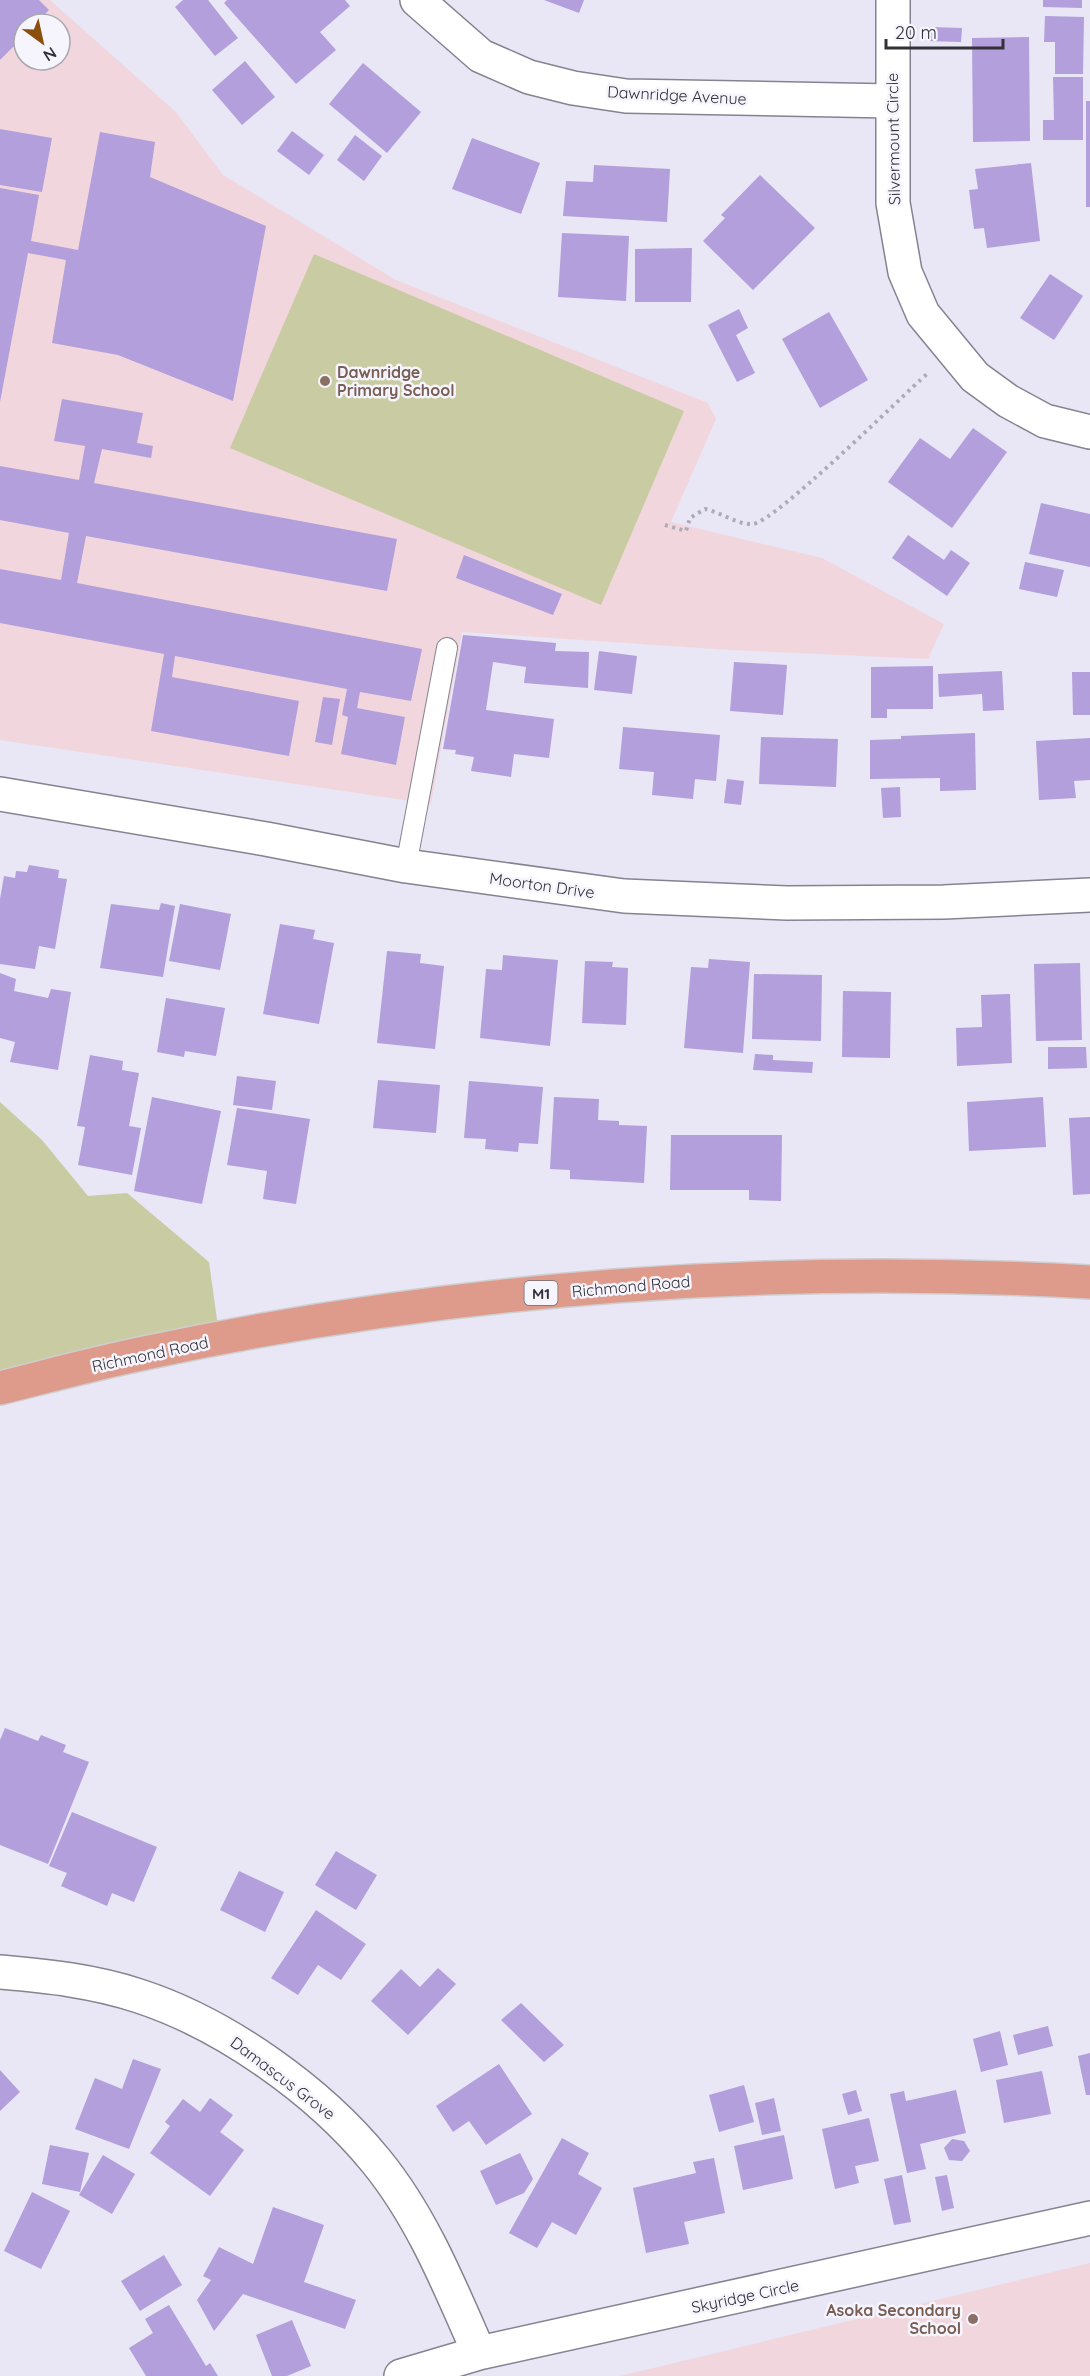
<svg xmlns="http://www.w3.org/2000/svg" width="1090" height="2376" font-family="Quicksand,sans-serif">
  <rect width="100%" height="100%" fill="#e9e6f6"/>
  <path fill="#f1d7dd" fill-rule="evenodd" d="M0,0H50L176,112L223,175L396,280L708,403L716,419L671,522L822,558L944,624L928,659L729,650L462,632L431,804L0,740ZM24,24H60V60H24Z
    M1090,2263V2376H620Z"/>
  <path fill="#c9cca3" d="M314,254L684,411L601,605L230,448Z
    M0,1102L42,1140L88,1196L127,1193L209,1262L219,1334L0,1384Z"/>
  <path fill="#b29fdb" d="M0,0H39L49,10L35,24H24V36L0,60Z
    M183,0H208L238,38L215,56L175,7Z
    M227,0H345L350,6L320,32L336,50L296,84L224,3Z
    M544,0H584L579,13Z
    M1043,0H1082V8L1043,7Z
    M1045,16L1084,17L1083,74H1055V42H1044Z
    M929,27L962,28L961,42L927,41Z
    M1029,37L1030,141L973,142L972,38Z
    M245,61L275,97L242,125L212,90Z
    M363,63L421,112L387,153L329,104Z
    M1053,77H1083V140H1043V120H1054Z
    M1086,101H1090V207H1086Z
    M0,129L52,138L42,192L0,185Z
    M292,131L324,155L309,175L277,151Z
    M100,132L155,142L150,177L266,226L233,401L118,355L52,343L66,260L28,253L0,402V188L39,195L31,241L78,250Z
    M355,135L382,156L364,181L337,160Z
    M472,138L540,163L521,214L452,189Z
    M1031,163L1040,241L987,248L984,228L974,229L969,190L978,189L975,169Z
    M594,165L670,169L667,222L563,216L566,181L593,182Z
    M760,175L815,228L753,290L703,241L725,218L721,215Z
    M562,233L629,236L626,301L558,297Z
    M692,248L691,302H635V249Z
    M1050,274L1083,296L1054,340L1020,318Z
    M739,309L748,328L736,335L755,373L737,382L708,325Z
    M829,312L868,380L820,408L782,339Z
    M62,399L143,413L137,443L153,446L151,458L102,449L94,483L397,539L387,591L86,536L77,583L422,649L411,701L360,692L357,708L405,717L396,765L341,754L348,717L342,715L347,689L175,656L172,677L299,701L289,756L151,731L164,654L0,623V569L61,580L69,533L0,520V466L79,480L85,446L54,441Z
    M973,428L1007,452L952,528L888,482L920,438L950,459Z
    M1041,503L1090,514V567L1029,554Z
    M908,535L944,560L951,550L970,563L947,596L892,558Z
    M464,555L562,594L553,615L456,578Z
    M1025,562L1064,570L1057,597L1019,589Z
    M463,635L556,643L555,651L589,652L588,688L524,683L526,667L493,662L486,710L554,719L549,758L514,754L511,777L471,771L474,757L455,754L456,750L443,749Z
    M599,651L637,656L632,694L594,690Z
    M734,662L787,665L783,715L730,711Z
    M933,666V709H887V718H871V667Z
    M1002,671L1004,710L983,711L982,694L939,697L938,674Z
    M1072,672H1090V715H1073Z
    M323,697L340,699L332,745L315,742Z
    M623,727L720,735L716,781L695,779L693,799L652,795L654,772L619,769Z
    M975,733L976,790L940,791V778L870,779V740L901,739V736Z
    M761,737L838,739L836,787L759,784Z
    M1090,738V780L1074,781L1076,798L1039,800L1036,741Z
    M727,779L744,781L741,805L724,803Z
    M900,787L901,817L883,818L881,788Z
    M29,865L59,870L58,878L67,879L55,949L39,946L35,969L0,964V899L4,876L15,878L16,871L27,872Z
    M161,903L175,906L163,977L100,968L111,904L159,910Z
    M180,904L231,914L220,970L169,961Z
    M280,924L315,930L313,939L334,943L319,1024L263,1014Z
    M387,951L421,954L420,963L444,966L435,1049L377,1043Z
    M503,955L558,960L550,1046L480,1038L486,969L502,970Z
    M709,959L750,962L743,1053L684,1048L691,967L708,968Z
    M585,961L613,962L612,967L628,968L626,1025L582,1023Z
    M1080,963L1082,1040L1036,1041L1034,964Z
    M0,973L16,979L14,991L48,998L51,989L71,992L58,1070L10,1062L15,1042L0,1038Z
    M754,974L822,975L821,1041L752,1039Z
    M843,991L891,992L890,1058L842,1057Z
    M1010,994L1012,1063L957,1066L956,1028L982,1027L981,995Z
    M166,998L225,1008L216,1056L185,1051L184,1057L157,1052Z
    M1048,1047H1086L1087,1068L1048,1069Z
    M755,1054L773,1055V1060L813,1062L812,1073L753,1070Z
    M90,1055L123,1061L122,1070L139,1073L129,1126L141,1128L132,1175L78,1165L85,1127L77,1126Z
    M237,1076L276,1081L272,1110L233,1105Z
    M378,1080L440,1085L436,1133L373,1128Z
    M469,1081L543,1087L538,1144L519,1143L518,1152L485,1149L486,1139L464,1138Z
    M152,1097L221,1111L202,1204L134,1191Z
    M554,1097L599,1099L598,1120L619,1121V1125L647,1126L644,1183L570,1179V1170L550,1169Z
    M1043,1097L1046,1147L969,1151L967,1102Z
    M237,1108L310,1119L296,1204L263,1199L267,1171L227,1165Z
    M1090,1117V1194L1073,1195L1069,1118Z
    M671,1135H782L781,1201L749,1200V1190H670Z
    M5,1728L38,1741L41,1735L66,1745L63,1752L89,1762L48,1864L0,1845V1740Z
    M72,1812L157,1847L134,1902L112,1893L107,1906L61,1886L67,1873L49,1866Z
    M336,1851L377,1875L356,1910L315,1885Z
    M239,1871L284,1892L265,1932L220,1910Z
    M316,1910L366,1944L341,1980L318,1965L298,1995L271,1978Z
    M438,1968L456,1984L408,2035L371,2001L401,1969L420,1987Z
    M521,2003L564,2045L544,2062L501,2020Z
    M1048,2026L1053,2046L1018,2055L1013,2035Z
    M1000,2031L1008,2065L981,2072L973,2039Z
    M1090,2053V2095H1086L1078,2056Z
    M133,2059L161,2069L129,2149L75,2129L95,2078L122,2089Z
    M499,2064L532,2114L486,2145L469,2121L453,2132L436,2106Z
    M0,2070L20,2092L0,2111Z
    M1042,2071L1051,2114L1004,2123L996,2080Z
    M744,2085L754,2122L719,2132L709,2095Z
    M856,2090L862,2111L848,2115L842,2094Z
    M956,2090L966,2133L920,2144L926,2169L907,2173L890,2094L904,2091L906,2101Z
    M210,2098L233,2115L220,2132L244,2150L210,2196L150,2153L170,2126L165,2122L183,2099L200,2112Z
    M774,2098L781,2131L762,2135L755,2103Z
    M869,2118L879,2161L855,2166L859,2183L835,2189L822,2129Z
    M784,2135L793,2179L743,2190L734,2146Z
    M562,2138L589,2153L578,2174L602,2188L576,2235L552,2222L537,2248L509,2233Z
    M952,2139L964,2141L970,2151L962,2161L949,2160L944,2148Z
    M50,2145L89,2153L80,2192L42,2184Z
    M520,2153L533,2179L524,2193L496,2205L480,2171Z
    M103,2155L135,2174L112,2214L79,2195Z
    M714,2158L725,2213L684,2222L689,2244L646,2253L633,2188L696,2173L693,2162Z
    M902,2175L911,2222L894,2225L884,2179Z
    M947,2175L954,2208L942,2211L935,2177Z
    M32,2192L70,2211L41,2269L4,2251Z
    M273,2207L324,2225L304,2282L356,2300L345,2329L243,2294L214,2331L197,2300L211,2280L203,2276L219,2247L253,2264Z
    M164,2255L182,2285L140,2311L121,2281Z
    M169,2305L206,2366L210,2363L218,2376H146L129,2348L153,2333L145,2319Z
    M292,2320L311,2366L287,2376H272L256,2335Z"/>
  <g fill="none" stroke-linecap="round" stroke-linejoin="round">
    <g stroke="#858391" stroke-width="22">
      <path id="service" d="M406,866L447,648"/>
    </g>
    <g stroke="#858391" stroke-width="36">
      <path id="minor" d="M417,0L481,56L529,77L573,88L626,96L891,101
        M893,0V203L905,272L923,314L975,377L1008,401L1045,421L1090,432
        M0,1972C47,1976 94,1981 139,1996C225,2024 319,2091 376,2161C422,2217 450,2287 479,2353
        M401,2376L479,2353L1090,2218"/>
    </g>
    <g stroke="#858391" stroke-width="36">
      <path id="tertiary" d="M0,794L266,839L406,866L624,896L787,903L944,902L1090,895"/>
    </g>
    <g stroke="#cececf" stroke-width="36">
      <path id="trunk" d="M0,1388C48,1376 96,1363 145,1353C454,1287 775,1264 1090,1282"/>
    </g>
    <path stroke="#adabb7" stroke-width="4" stroke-dasharray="3 4.5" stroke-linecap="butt" d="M665,525L686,531L690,518L705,509C720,512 738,525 753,524C776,521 901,397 927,374"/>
    <use href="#service" stroke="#fff" stroke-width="20"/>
    <use href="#minor" stroke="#fff" stroke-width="33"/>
    <use href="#tertiary" stroke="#fff" stroke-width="33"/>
    <use href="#trunk" stroke="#de9a8a" stroke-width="33"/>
  </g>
  <g fill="#8d6e63" stroke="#f6f5fe" stroke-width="2">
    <circle cx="325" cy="381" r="6"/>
    <circle cx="973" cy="2319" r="6"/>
  </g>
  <g text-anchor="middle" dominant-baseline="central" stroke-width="5" stroke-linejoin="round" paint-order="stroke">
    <rect fill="#f6f5fe" stroke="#6d6c73" stroke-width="1.5" x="524.5" y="1281" width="33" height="24" rx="4.5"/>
    <g font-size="15" font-weight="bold" fill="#323137">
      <text x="541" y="1293">M1</text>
    </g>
    <g font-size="16" fill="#323137" stroke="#f6f5fe">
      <text transform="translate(677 95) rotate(3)">Dawnridge Avenue</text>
      <text transform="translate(893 139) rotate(-91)">Silvermount Circle</text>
      <text transform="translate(542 885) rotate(8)">Moorton Drive</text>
      <text transform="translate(631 1286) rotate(-5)">Richmond Road</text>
      <text transform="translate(150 1354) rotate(-12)">Richmond Road</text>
      <text transform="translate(283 2078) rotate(37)">Damascus Grove</text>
      <text transform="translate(745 2296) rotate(-12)">Skyridge Circle</text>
    </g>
    <g font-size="16" font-weight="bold" fill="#785e54" stroke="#f6f5fe" text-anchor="start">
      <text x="337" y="372">Dawnridge<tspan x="337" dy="18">Primary School</tspan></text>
      <text x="961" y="2310" text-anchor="end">Asoka Secondary<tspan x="961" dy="18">School</tspan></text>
    </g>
  </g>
  <g transform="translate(42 42) rotate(147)"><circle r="28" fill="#f6f5fe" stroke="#a8a7ae" stroke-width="1.5"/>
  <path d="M0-4.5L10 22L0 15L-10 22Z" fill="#8a4e0d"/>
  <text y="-9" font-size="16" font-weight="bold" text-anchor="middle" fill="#323137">N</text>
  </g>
  <path d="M886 39v9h117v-9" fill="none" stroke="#323137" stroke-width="3"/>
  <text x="895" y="39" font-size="18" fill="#323137" stroke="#f6f5fe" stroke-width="4.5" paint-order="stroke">20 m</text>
</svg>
